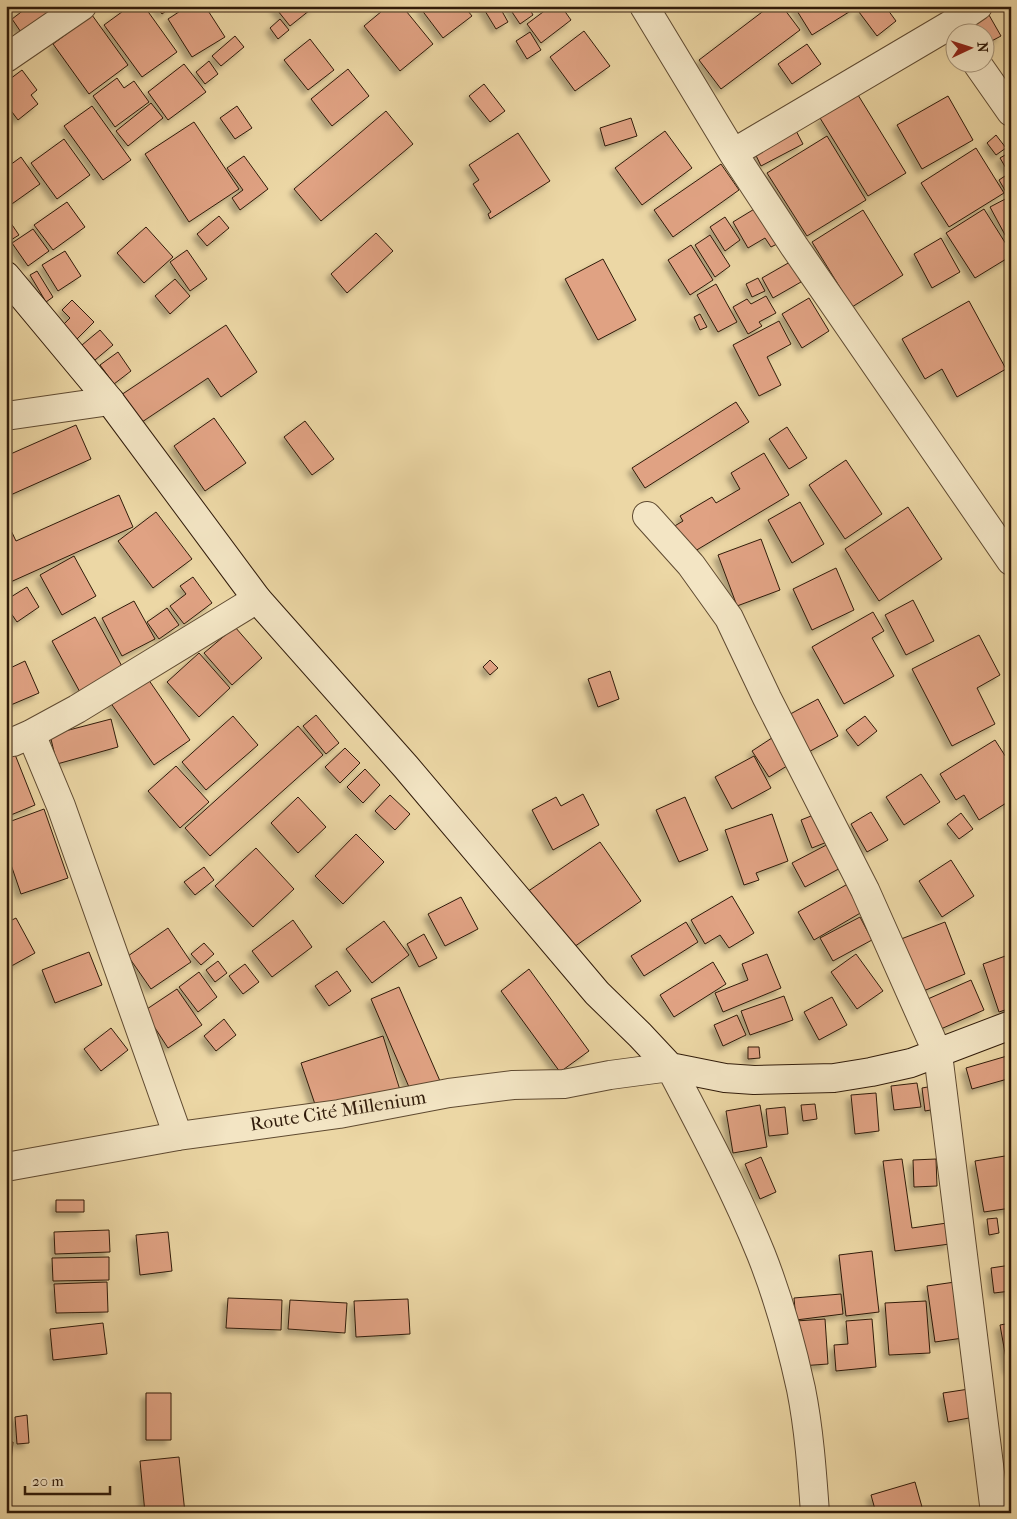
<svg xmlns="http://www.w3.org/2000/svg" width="1017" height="1519" font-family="'IM FELL French Canon',serif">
  <defs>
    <filter id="shadow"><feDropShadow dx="-4.5" dy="4.5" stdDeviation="2.5" flood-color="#0004"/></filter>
  </defs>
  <rect width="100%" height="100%" fill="#ecd7a5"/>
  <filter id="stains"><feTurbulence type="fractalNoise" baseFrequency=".004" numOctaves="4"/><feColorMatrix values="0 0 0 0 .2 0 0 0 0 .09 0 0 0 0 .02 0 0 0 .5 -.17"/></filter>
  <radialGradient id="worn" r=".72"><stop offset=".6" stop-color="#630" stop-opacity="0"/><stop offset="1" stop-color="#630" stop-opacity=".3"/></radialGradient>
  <path fill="#e0a283" stroke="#301b0a" filter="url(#shadow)" d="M29,6H57L61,12L25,38L12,19Z
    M130,6H144L177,52L142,77L104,25Z
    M156,6H173L162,14Z
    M188,6H205L225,37L192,57L168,19Z
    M274,6H315L290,26Z
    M388,6H402L433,44L400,71L364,26Z
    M424,6H464L472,16L443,38L421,9Z
    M482,6H499L508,22L496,29Z
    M508,6H528L533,15L520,24Z
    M551,6H561L571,20L541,43L527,24Z
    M770,6H782L800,30L721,89L699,60Z
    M794,6H857V7L812,35Z
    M867,6H885L896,21L877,36L859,12Z
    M985,8L1001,36L984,45V32H971L964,20Z
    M92,15L128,65L89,94L53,44Z
    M280,19L289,30L278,39L270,28Z
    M584,31L610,66L575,91L550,57Z
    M530,32L541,50L527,59L516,41Z
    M235,36L244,47L221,66L212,56Z
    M310,39L334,70L308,90L284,60Z
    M807,44L821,64L792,84L778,64Z
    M209,61L218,74L205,84L196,72Z
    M184,64L206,92L168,120L148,92Z
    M348,69L369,96L332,126L311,99Z
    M22,70L37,90L31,95L38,104L18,120L6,104V82Z
    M117,78L124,88L134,81L149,102L115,127L93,96Z
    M484,84L505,111L490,122L469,96Z
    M858,95L906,173L868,196L820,118Z
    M948,96L973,140L922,169L897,125Z
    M151,103L163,118L128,146L116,131Z
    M92,106L131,160L103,180L64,126Z
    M237,106L252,128L235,139L220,118Z
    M386,111L413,144L321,221L294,189Z
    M631,118L637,136L605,146L600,128Z
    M194,122L239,189L189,222L145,154Z
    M793,125L803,144L761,166L752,147Z
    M665,131L692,168L642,205L615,168Z
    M518,133L550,181L490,219L488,214L491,212L473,184L479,180L469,165Z
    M996,135L1006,148L996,155L987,143Z
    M827,136L866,200L807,236L767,173Z
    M64,139L90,175L57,199L31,163Z
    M976,148L1004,193L949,227L921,183Z
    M1010,152L1011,168L1007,170L1000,158Z
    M244,156L268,189L240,210L232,198L243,190L227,168Z
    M21,157L40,184L9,206L6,203V168Z
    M721,164L739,190L673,237L654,210Z
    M1011,172V190L1006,192L999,180Z
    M1011,196V246L990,207Z
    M67,202L85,227L53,250L34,225Z
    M756,208L777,244L771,247L765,238L748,248L733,222Z
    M984,209L1011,252V256L975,278L946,233Z
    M863,210L903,275L852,307L812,242Z
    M6,216L19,235L6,243Z
    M219,216L229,228L207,246L197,234Z
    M725,217L740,240L725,251L710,227Z
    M146,227L173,257L144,283L117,253Z
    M33,229L49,251L28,266L12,243Z
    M376,233L393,251L347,293L331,274Z
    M710,235L730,266L715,277L695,245Z
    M941,238L960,272L932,288L914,254Z
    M691,245L713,280L690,295L668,260Z
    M187,250L207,279L190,291L170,262Z
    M65,251L81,276L58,291L42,265Z
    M603,259L636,320L598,340L565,279Z
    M790,262L801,282L773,298L762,278Z
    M37,271L53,297L46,302L30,275Z
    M758,278L765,291L752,297L746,284Z
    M175,279L190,296L170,314L155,296Z
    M716,284L737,322L718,332L697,295Z
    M766,296L776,313L759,322L762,326L748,334L733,307L747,299L751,304Z
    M809,298L829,331L802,348L782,314Z
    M72,300L94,322L77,339L63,325L70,318L62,310Z
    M969,301L1006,369L957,397L942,369L925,379L902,339Z
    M700,314L707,327L700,330L694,317Z
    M779,321L791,344L767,357L781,385L759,396L733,345Z
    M226,325L257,372L221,397L208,378L136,426L118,397Z
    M100,330L113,345L95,360L82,345Z
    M118,352L131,371L114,384L100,365Z
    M736,402L749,422L645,488L632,468Z
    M214,418L246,463L205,491L174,446Z
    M305,421L334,459L312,475L284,437Z
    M76,425L91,459L6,497V456Z
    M787,427L807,458L789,469L769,439Z
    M764,453L789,495L690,554L673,527L683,521L680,516L712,497L716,503L740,489L731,473Z
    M846,460L882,514L845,539L809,485Z
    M119,495L133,527L6,584V520L16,541Z
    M800,502L824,544L792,563L768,520Z
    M908,507L942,559L879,601L845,549Z
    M156,512L192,559L153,588L118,541Z
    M761,539L780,590L737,606L718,555Z
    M74,556L96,596L62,615L40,575Z
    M836,568L854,610L812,630L793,589Z
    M193,577L212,603L184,624L170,606L186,594L180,586Z
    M27,587L39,607L17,622L6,606V600Z
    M913,600L934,641L906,655L885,615Z
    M134,601L155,639L122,656L102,618Z
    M167,608L179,625L159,639L147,622Z
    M873,612L884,631L872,638L894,676L844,704L812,647Z
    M95,617L124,670L81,694L52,641Z
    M235,627L262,658L232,685L204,653Z
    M979,635L1000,675L977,688L995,724L952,746L912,669Z
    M199,653L230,688L199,717L167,682Z
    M490,660L498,668L490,675L483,667Z
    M25,661L39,693L6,707V670Z
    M610,671L619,699L598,707L588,679Z
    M146,676L190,740L154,765L110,702Z
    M818,699L838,736L803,755L783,718Z
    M316,715L339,743L326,754L303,726Z
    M233,716L258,745L206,790L182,762Z
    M865,716L877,731L858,746L846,730Z
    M111,719L118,747L57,764L50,735Z
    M298,726L323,755L210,856L185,828Z
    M778,734L795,761L769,777L752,751Z
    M995,740L1011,765V800L979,820L964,795L956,800L940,774Z
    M345,748L360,763L340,783L325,767Z
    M14,752L35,805L6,817V755Z
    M754,756L771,788L732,809L715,777Z
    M176,766L209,802L180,828L148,791Z
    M365,769L380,785L363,803L347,787Z
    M921,774L940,802L904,825L886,797Z
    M583,794L599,825L553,850L532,810L556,797L561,806Z
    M390,795L410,814L395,830L375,811Z
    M298,797L326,827L298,853L271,823Z
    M685,797L708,850L679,862L656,810Z
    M44,809L68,878L21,894L6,850V823Z
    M821,812L832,840L812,848L801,820Z
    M871,812L888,840L867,852L851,824Z
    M961,813L973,829L959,839L947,824Z
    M772,814L788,861L756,873L759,880L744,885L725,830Z
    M356,834L384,862L343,904L315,876Z
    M834,841L846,865L805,887L792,863Z
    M600,842L641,901L568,951L527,892Z
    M256,848L294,889L253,927L215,886Z
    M951,860L974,896L942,917L919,881Z
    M204,867L214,880L195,895L184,882Z
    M853,881L869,908L814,940L798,912Z
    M732,896L754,933L729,948L720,935L705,944L691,920Z
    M461,897L478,929L445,946L428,914Z
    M860,917L872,940L833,961L820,938Z
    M16,918L35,953L6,969V923Z
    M293,920L312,947L272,977L252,951Z
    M384,921L409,955L372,983L346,949Z
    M686,922L698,942L644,976L631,956Z
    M945,922L965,974L916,994L896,941Z
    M168,928L191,962L151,989L128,956Z
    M424,934L437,958L419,967L407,944Z
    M204,943L214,954L201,965L191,954Z
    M89,952L102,985L55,1003L42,970Z
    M767,954L781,988L723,1012L715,993L748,980L742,964Z
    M856,954L883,991L857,1009L831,972Z
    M1011,954V1008L999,1012L983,964Z
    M218,961L227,973L215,982L206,970Z
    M713,962L726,984L674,1017L660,995Z
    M245,964L259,982L243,994L229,976Z
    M529,969L589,1051L560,1072L501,991Z
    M337,971L351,991L329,1006L315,986Z
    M199,972L217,997L198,1012L179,987Z
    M971,980L984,1010L934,1032L921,1002Z
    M399,987L440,1081L412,1094L371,999Z
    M177,989L202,1025L168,1048L144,1011Z
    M784,996L793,1020L750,1035L741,1011Z
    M832,997L847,1025L819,1040L804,1012Z
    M737,1015L746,1035L723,1046L714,1025Z
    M224,1019L236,1035L216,1051L204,1036Z
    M111,1028L128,1050L101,1071L84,1049Z
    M383,1036L400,1090L319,1116L301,1063Z
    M748,1047H759L760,1058L748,1059Z
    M1007,1056L1011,1070V1078L972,1089L966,1068Z
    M917,1083L921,1107L894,1110L891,1086Z
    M939,1085L942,1108L925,1111L922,1088Z
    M876,1093L879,1131L855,1134L851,1095Z
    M815,1104L817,1119L803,1121L801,1105Z
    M760,1105L767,1147L733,1153L726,1111Z
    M785,1107L788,1134L769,1136L766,1109Z
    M1011,1155V1208L984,1212L975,1161Z
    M761,1157L776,1192L760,1199L745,1164Z
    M902,1159L912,1228L947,1223L950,1244L895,1251L883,1161Z
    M936,1159L937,1186L914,1187L913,1160Z
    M56,1200H84V1212H56Z
    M997,1218L999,1233L989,1235L987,1219Z
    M109,1230L110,1252L55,1254L54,1232Z
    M168,1232L172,1271L140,1275L136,1235Z
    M872,1251L879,1312L846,1316L839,1255Z
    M109,1257V1280L53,1281L52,1258Z
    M1011,1265V1291L994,1293L991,1268Z
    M962,1281L970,1337L935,1342L927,1286Z
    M107,1282L108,1312L56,1313L54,1284Z
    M841,1294L843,1314L796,1320L794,1298Z
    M228,1298L282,1300L281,1330L226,1328Z
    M408,1299L410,1334L356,1337L354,1301Z
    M290,1300L347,1303L345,1333L288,1329Z
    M926,1301L930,1353L889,1355L885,1303Z
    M825,1319L828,1364L800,1366L796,1321Z
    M872,1319L876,1367L836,1371L834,1345L848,1344L846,1321Z
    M103,1323L107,1354L53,1360L50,1329Z
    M1011,1323V1369L1008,1370L1000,1325Z
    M969,1389L974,1417L948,1422L943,1393Z
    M146,1393H171V1440H146Z
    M27,1415L29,1443L17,1444L15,1417Z
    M6,1442H13L10,1472L6,1471Z
    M179,1457L185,1513H145L140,1461Z
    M915,1482L922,1507L904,1513H876L871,1495Z"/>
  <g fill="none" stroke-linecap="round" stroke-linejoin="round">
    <g stroke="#5f4a31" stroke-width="30">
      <path id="street" d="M644,6L733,153L794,246L1011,561
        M6,58L82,6
        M976,62L1011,112
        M733,153L950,25L978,6
        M6,416L110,401
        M647,516L691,565L729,618L767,698L865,890L938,1054L995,1513
        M31,734L61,806L178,1136
        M6,743L13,742L31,734L77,709L257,599
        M6,1167L178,1136L339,1114L449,1093L513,1085L564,1084L610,1075L670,1067C702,1128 735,1190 761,1254C778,1297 791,1343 801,1389C809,1429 812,1471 815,1513"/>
    </g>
    <g stroke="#301b0a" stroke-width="30">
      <path id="secondary" d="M6,276L110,401L257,599L406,767L597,993L640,1035L670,1067L725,1078L754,1080L834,1078L871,1072L911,1063L1011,1025"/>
    </g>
    <use href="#street" stroke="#f3e5c4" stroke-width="28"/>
    <use href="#secondary" stroke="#f3e5c4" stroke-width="28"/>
  </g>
  <g text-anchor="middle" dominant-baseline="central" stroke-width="5" stroke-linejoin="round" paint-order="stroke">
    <g font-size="19" fill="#301b0a" stroke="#f3e5c4">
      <text transform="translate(338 1111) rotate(-9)">Route Cité Millenium</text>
    </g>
  </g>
  <rect width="1017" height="1519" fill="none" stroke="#ecd7a5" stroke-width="25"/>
  <rect x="8" y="8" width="1002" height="1504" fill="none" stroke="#301b0a" stroke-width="2.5"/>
  <rect x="12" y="12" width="992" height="1494" fill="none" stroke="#301b0a"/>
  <g transform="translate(970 48) rotate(86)"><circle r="24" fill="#f3e5c4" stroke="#a5947a"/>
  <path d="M0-4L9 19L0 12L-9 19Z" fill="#8f2418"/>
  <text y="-8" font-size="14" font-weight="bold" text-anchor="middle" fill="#301b0a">N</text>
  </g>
  <path d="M25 1486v8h85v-8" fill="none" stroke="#301b0a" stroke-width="2.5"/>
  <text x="32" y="1486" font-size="15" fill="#301b0a" stroke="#f3e5c4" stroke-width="4" paint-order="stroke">20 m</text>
  <rect width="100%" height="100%" filter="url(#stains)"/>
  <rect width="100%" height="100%" fill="url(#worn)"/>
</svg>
